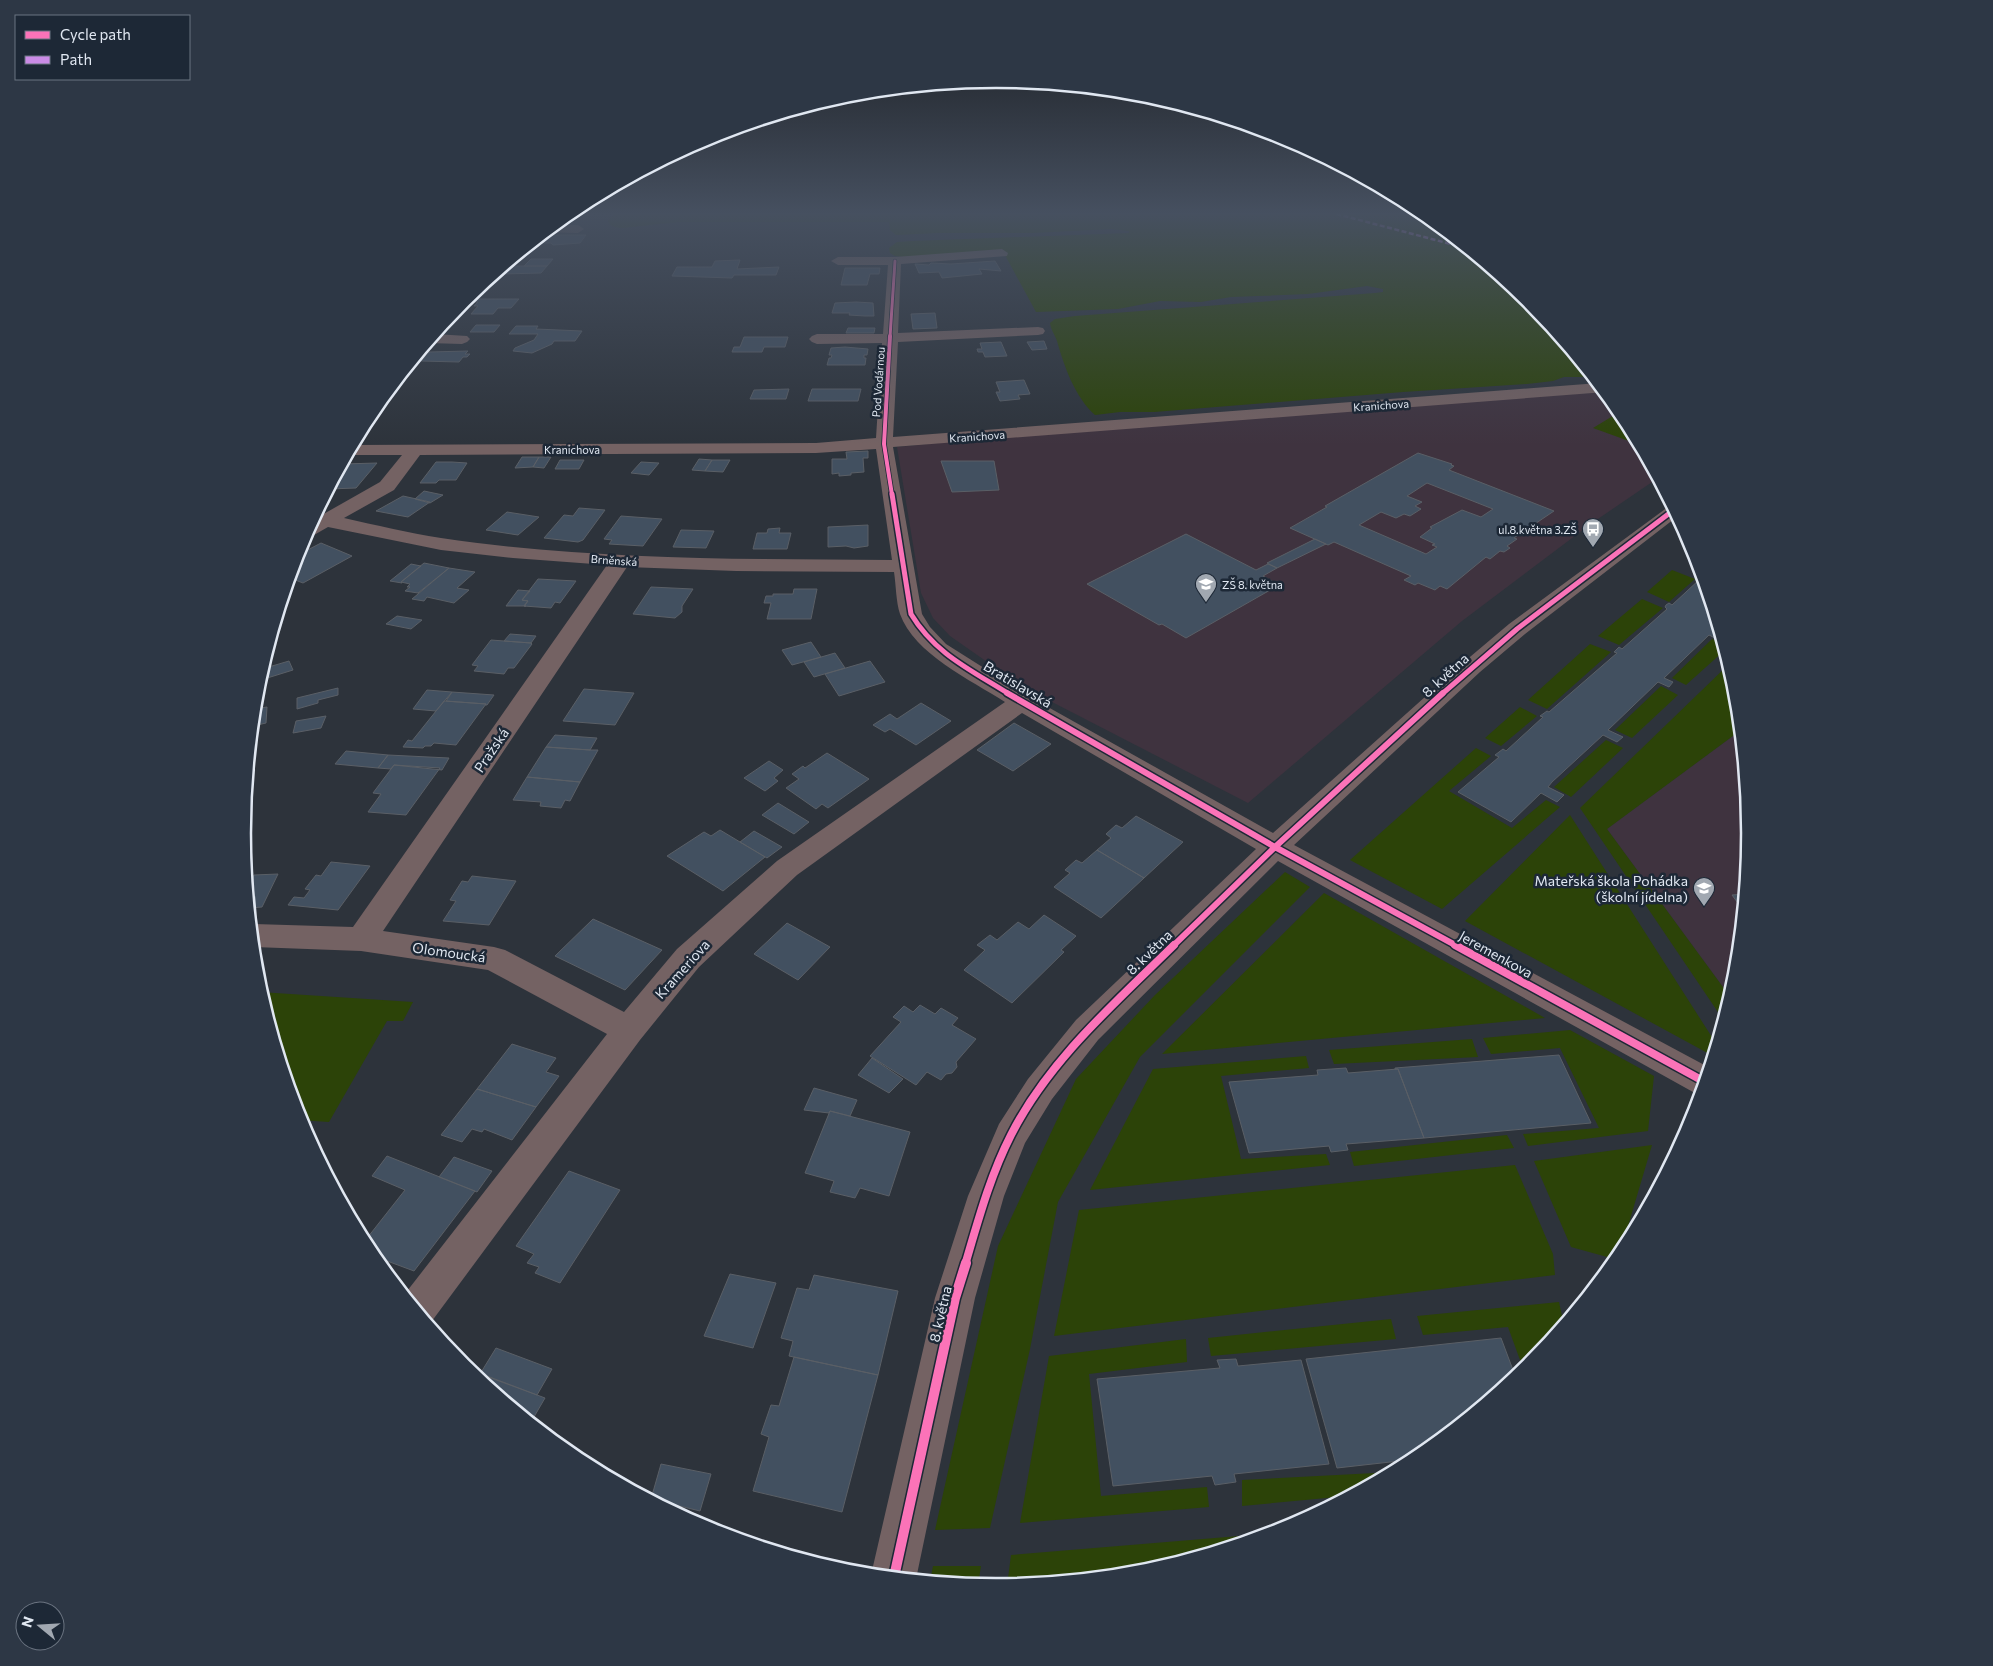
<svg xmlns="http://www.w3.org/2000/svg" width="1993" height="1666" font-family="Commissioner,sans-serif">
  <rect width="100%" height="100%" fill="#2d333b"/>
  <path fill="#3f333f" d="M1606,392L1624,414L1658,478L1592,523L1462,621L1248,803L1023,687L950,636L933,618L921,593L897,447L1087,429L1361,408Z
    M1741,730L1751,833L1736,980L1731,998L1607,829Z"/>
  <path fill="#2c4308" d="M615,212H1423L1530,300L1593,377H1564L1553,381L1527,384L1403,392L1154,412H1120L1095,415C1075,397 1064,366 1057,341C1055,335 1051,330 1050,323L1055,319L1075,316L1375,293L1383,292V289L1367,286L1308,294L1231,297L1201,302L1160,301L1118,309L1036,312L1005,255L903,257L895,256L890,253L889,248L897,242L912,241L1129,233V231L1111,229L1033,233H938L896,235L890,230L889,222H678L623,228C617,228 610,227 608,221Z
    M1621,411L1624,414L1640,445L1593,428Z
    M1672,570L1695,579L1669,602L1647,592Z
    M1642,599L1663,608L1619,645L1598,636Z
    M1712,639L1724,644L1725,650L1686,685L1672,678Z
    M1590,644L1611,652L1547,709L1528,700Z
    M1729,664L1736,686L1741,730L1607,829L1731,998L1724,1021L1580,808Z
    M1661,686L1678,695L1632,738L1615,730Z
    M1520,707L1537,716L1501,746L1485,738Z
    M1606,740L1623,748L1571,797L1554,787Z
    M1476,748L1491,756L1449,791L1512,828L1546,800L1560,807L1442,909L1350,860Z
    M1570,815L1717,1045L1713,1056L1465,921Z
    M1285,872L1310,887L1140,1057L1058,1202L1030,1349L990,1528L935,1530L998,1246L1076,1079L1155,995Z
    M1324,893L1545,1018L1162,1054Z
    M260,992L413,1002L403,1021H387L329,1122L299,1120Z
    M1570,1030L1654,1076L1648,1131L1528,1146L1523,1134L1599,1128L1560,1048L1491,1054L1483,1038Z
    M1472,1039L1478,1057L1334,1064L1329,1050Z
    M1306,1056L1309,1068L1221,1076L1241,1159L1326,1154L1330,1165L1090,1190L1153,1069Z
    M1507,1135L1514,1148L1354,1166L1350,1152Z
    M1652,1145L1618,1260L1571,1247L1534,1161Z
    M1515,1165L1553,1254L1555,1275L1054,1336L1079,1210Z
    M1559,1302L1564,1325L1524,1371L1508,1327L1423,1335L1417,1316Z
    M1391,1319L1396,1339L1211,1356L1208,1338Z
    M1186,1339L1187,1362L1089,1374L1101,1496L1207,1487L1209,1507L1020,1523L1049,1356Z
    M1394,1472L1348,1496L1242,1506V1480Z
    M1274,1533L1143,1573L1007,1586L1011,1555Z
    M933,1566H981L978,1585L930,1581Z"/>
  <path fill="#425060" stroke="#5a5f66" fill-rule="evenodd" d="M557,235H586L580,243L553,245L551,243H536L542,237Z
    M531,259H553L547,266H524Z
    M740,260L737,269L779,267L776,275H734L732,278L672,276L677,267H712L715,261Z
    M995,261L1001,271L979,269L982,274L942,278L939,272L919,273L915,264L929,265L931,263L951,264Z
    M510,266H547L541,273L502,274Z
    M845,268H880L879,274H870L867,285H841Z
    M471,299H519L511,308H498L493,314H471L478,306H474L478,302H468Z
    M856,302L873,303L874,316H865L849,315L850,313H832L835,303Z
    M935,313L937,328L913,329L911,314Z
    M476,325H500L494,332H470Z
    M516,326H538L536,329L582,331L575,341H554L552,344L532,353L513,351L515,348L534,340L538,334H509Z
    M848,328H875L874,333H846Z
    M744,337H788L785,347H764L762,352H732L734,347H740Z
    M1044,341L1047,349L1032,350L1027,342Z
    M1001,342L1007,356L985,357L983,352H978L977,349H982L980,343Z
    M845,347L868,349L867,355H864V358H866L865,365H827L829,358H831L832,355H829L831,348Z
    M468,351L465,354H470L467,357H463L459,362L421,361L429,352Z
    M1024,380L1030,394L1018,395L1020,399L1000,401L996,392H1000L996,382Z
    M789,389L786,399H750L754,390Z
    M812,389H861L858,401H808Z
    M868,451V458H863L864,472L851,473V475L839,476V473L832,474V459H847L846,452Z
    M1418,453L1452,464L1451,465L1454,466L1449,470L1554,511L1514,538L1517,539L1507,546L1510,548L1504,552L1500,551L1490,559L1486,557L1447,589L1440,586L1435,590L1418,583L1415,585L1404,580L1411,576L1334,542L1328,545L1290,528L1327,507L1325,506ZM1427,483L1493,509L1481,517L1462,510L1430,527L1432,528L1420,537L1435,544L1432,545L1437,547L1426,554L1359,525L1381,512L1396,518L1404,514L1410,516L1421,509L1415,506L1422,502L1407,496Z
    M522,457H539L533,467L515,468Z
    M539,457H551L544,468L533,467Z
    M699,459L712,460L705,471L692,470Z
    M560,460H584L579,469H555Z
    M712,460H730L723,472L705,471Z
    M941,461H994L999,490L952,492Z
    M436,462H452L467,463L456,480H439L436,483H420Z
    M641,462L659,463L649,475L631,473Z
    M377,463L356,488L329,489L343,464Z
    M424,491L443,495L430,503L415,499Z
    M403,496L430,502L408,517L376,511Z
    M579,508L605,510L583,540L578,542L544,538L564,515L573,516Z
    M507,512L539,517L518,535L486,530Z
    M621,516L662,519L643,546L609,544L612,540L604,539Z
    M868,525V546L854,548L846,546L828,547V527Z
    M780,528L779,533H791L787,549H753L757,533H767L768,529Z
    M681,530L714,531L706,548L673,547Z
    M1186,534L1256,570L1268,564L1277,568L1263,576L1279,585L1186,638L1162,624L1159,625L1087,584Z
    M1315,539L1326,544L1277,568L1267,563Z
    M321,543L352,556L303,583L290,578L300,573L292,569L296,556Z
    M424,563L449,568L418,593L405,591L410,587H407L410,584L401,582Z
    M411,564L421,566L401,582L402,583L390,581Z
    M449,568L475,572L457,588L469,590L454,603L427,597L424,601L412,599Z
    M1702,575L1718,626L1713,631L1721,635L1717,639L1709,635L1664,678L1673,682L1669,687L1658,682L1608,730L1623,737L1617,742L1603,735L1552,782L1548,787L1564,795L1557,802L1541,793L1511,822L1458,792L1499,757L1495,755L1503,749L1506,751L1543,717L1540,716L1547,711L1549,712L1617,653L1614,652L1619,647L1622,649L1667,609L1665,607L1666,605L1669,603L1672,605L1700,579L1698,578Z
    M538,579L576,581L560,603L555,602L551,608L524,606L528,601L522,600Z
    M651,587L693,589L682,606V612L675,618L633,614Z
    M794,589H817L811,619H767L771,603H764L766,596H773V594H793Z
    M518,590L530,591L522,600L528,601L524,606H526H506Z
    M397,616L422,620L411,629L386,624Z
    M510,634L536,636L531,643L504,641Z
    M491,640L531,643L532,644L514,668H508L504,674L474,671L478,666L472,665Z
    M811,642L821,657L792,665L782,650Z
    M835,653L845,668L814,677L804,662Z
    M289,661L293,670L264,679L262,669Z
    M870,661L885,682L839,696L825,674Z
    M338,688V695L318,700V703L297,709V698Z
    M584,689L634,693L615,725L563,721Z
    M427,690L452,692L436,711L413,709Z
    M452,692L494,695L487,705H485L486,704L446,701Z
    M444,701L486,704L456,745L434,743L431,746H425L423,748L403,747L408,740L412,741Z
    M921,703L951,721L916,745L890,729L885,732L873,725L890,714L897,719Z
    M267,707L266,723L253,726L254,709Z
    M326,716L321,728L293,733L296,721Z
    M1014,723L1051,744L1013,771L977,750Z
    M555,735L597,738L590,750L546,747Z
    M546,747L590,750H598L580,782L527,777Z
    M346,751L388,755L378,768L335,764Z
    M827,753L869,779L828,808L822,804L816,809L786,788L799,779L792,774L803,766L805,768Z
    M388,755L449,758L442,770L394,765L391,769L378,768Z
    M769,761L783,770L774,778L778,781L765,791L744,778Z
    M394,765L440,768L406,815L368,812L381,794L373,793Z
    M527,777L580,782L570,801L565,800L561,808L540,806L541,802L513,800Z
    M778,803L809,822L794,834L762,815Z
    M1136,816L1183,842L1144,878L1097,850L1111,838L1106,834L1116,825L1122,828Z
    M720,830L765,857L723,891L667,856L704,832L711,836Z
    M754,831L782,847L767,858L740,842Z
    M1097,850L1144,878L1101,918L1054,887L1070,873L1065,870L1076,860L1082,863Z
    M331,862L370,866L338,910L288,905L294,897L304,898L310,890L305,889L316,875L321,876Z
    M278,874L262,907L250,908L248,888L254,875Z
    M472,876L516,881L489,925L443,921L456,901L450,900L462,881L468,882Z
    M1745,894L1743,910L1732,895Z
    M1044,915L1076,936L1061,950L1064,952L1012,1003L964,970L985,950L977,945L990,935L997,940L1018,922L1029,929Z
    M593,919L662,950L625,990L555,956Z
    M787,923L830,947L798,980L754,954Z
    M920,1005L935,1014L941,1008L958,1018L952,1025L976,1039L956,1062L957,1067L952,1073L946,1074L941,1080L927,1072L916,1085L870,1056L901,1022L893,1017L904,1006L913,1012Z
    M512,1044L556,1058L546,1072L559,1076L536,1107L477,1089Z
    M1559,1055L1591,1123L1424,1138L1398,1069H1395V1068Z
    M872,1058L903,1079L889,1093L858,1075Z
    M1346,1068L1348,1073L1398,1069L1424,1138L1346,1144L1348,1150L1331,1152L1329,1146L1249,1153L1229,1082L1318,1075L1317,1070Z
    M814,1088L857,1100L850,1116L830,1111L829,1113L804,1110Z
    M477,1089L536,1107L512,1140L484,1129L482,1132L472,1129L462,1142L441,1135Z
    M830,1111L910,1132L889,1196L860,1188L855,1198L830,1192L834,1181L805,1173Z
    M387,1156L475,1191L414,1271L371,1255L364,1242L405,1190L372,1176Z
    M454,1157L492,1171L477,1192L439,1177Z
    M569,1171L620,1190L560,1283L535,1273L539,1267L527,1263L534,1254L516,1246Z
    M730,1274L776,1283L753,1348L704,1336Z
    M814,1275L898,1291L878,1375L789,1356L793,1341L781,1338L797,1288L809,1290Z
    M1501,1338L1516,1378L1417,1459L1337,1468L1306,1359Z
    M496,1348L552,1369L537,1395L480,1374Z
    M794,1357L878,1375L842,1512L753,1491L769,1437L761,1434L771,1405L779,1406Z
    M1236,1359L1238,1366L1301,1360L1329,1464L1234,1474L1236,1482L1215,1485L1212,1476L1113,1486L1097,1379L1220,1368L1217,1360Z
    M466,1368L545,1398L531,1422Z
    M661,1464L711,1474L700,1511L651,1499Z"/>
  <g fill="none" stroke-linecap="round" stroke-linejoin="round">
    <path fill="#746263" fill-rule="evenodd" d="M554,225H578L584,229L578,233L546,232Z
      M1002,249L1008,253L1007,256L901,264L898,333L1038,327L1043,328L1045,331L1043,334L1038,335L898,342L893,437L1599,383L1606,392L893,447L922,614L930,627L946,644L1030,697L1273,833L1464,662L1509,624L1672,504L1678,516L1525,634L1480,672L1294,845L1710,1068L1701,1095L1693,1092L1278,861L1098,1040L1052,1099L1025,1143L1004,1196L975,1298L916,1579L871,1575L935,1298L968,1196L999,1124L1028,1079L1076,1020L1256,849L1022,713L797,875L699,967L640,1040L429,1325L404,1295L607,1034L488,970L361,951L253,947L251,924L353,927L607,565L513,558L441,550L328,527L314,535L304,536L313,520L380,482L402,455H348L353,445L816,443L876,438L882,343L817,344L812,342L809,339L812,336L817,334H883L888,265H838L831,261L838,257H895ZM876,449L892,560C742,559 589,560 441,538C408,533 376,525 344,518L394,490L420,455L816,453ZM627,567L736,571L894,572C896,585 896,602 900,614C914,654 971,680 1005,702L777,861L677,949L624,1012L505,950L494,947L383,931Z
      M435,334L467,336L470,339L467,342L462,344L428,343Z"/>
    <path stroke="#ca8be6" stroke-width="2.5" stroke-dasharray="5 2.5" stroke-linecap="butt" d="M1329,212L1466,248"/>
    <g stroke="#1d2836" stroke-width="4.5">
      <path id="cycleway-far5" d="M890,337L895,261"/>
    </g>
    <g stroke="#1d2836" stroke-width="5.5">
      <path id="cycleway-far4" d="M890,336L884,444L892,495"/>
    </g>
    <g stroke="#1d2836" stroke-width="8">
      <path id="cycleway-far3" d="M892,494L911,614C935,654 971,670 1009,694
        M1442,694L1517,629L1675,509"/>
    </g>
    <g stroke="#1d2836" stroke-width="9">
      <path id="cycleway-far2" d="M1007,693L1275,847L1457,946
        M1173,946L1275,847L1443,693"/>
    </g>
    <g stroke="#1d2836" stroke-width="11">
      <path id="cycleway-far1" d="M1455,945L1705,1082
        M965,1265C978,1221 990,1176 1011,1135C1049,1060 1115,1003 1174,945"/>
    </g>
    <g stroke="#1d2836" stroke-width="13">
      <path id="cycleway" d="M894,1577L955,1298L966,1263"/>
    </g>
    <use href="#cycleway-far5" stroke="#fb73b8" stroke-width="3"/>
    <use href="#cycleway-far4" stroke="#fb73b8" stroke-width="4"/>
    <use href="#cycleway-far3" stroke="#fb73b8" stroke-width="5"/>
    <use href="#cycleway-far2" stroke="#fb73b8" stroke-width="6"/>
    <use href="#cycleway-far1" stroke="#fb73b8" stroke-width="8"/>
    <use href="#cycleway" stroke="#fb73b8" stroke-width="10"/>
  </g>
  <linearGradient id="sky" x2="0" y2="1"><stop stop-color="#191c20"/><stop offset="0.48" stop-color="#465060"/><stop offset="1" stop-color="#465060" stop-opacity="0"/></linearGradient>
  <rect width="1993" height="445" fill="url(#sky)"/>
  <defs>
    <g id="bus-pin" transform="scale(1.125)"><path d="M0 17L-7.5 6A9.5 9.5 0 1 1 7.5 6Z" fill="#a1a8b1" stroke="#1d2836"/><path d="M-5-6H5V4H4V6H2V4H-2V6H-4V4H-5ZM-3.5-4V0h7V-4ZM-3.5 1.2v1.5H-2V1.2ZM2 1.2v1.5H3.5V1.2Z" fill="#fff"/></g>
    <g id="school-pin" transform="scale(1.125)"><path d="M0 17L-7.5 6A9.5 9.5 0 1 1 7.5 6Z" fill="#a1a8b1" stroke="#1d2836"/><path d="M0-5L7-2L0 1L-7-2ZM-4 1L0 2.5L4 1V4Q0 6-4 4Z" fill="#fff"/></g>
  </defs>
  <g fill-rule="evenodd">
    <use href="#bus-pin" x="1593" y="529"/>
    <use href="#school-pin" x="1206" y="584"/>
    <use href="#school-pin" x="1704" y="888"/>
  </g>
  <g text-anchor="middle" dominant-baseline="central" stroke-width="5" stroke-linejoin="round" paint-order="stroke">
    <g font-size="11" fill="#e0e7f1" stroke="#1d2836">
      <text transform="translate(878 382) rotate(-86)">Pod Vodárnou</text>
      <text transform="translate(1381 405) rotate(-4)">Kranichova</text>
      <text transform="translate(977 436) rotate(-4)">Kranichova</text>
      <text x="572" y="449">Kranichova</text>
      <text transform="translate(614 560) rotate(4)">Brněnská</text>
    </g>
    <g font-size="11" fill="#e0e7f1" stroke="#1d2836" text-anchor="end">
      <text x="1577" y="529">ul.8.května 3.ZŠ</text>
      <text x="1222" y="584" text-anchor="start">ZŠ 8. května</text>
    </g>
    <g font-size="14" fill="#e0e7f1" stroke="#1d2836">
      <text transform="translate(1445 675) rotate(-42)">8. května</text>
      <text transform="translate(1018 684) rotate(31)">Bratislavská</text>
      <text transform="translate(491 750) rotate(-56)">Pražská</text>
      <text transform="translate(449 952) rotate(8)">Olomoucká</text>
      <text transform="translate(1149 952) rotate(-44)">8. května</text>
      <text transform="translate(1496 954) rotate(29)">Jeremenkova</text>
      <text transform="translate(682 969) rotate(-48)">Krameriova</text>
      <text transform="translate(940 1314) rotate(-77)">8. května</text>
    </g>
    <g font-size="14" fill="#e0e7f1" stroke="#1d2836" text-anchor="end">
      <text x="1688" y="880">Mateřská škola Pohádka<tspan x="1688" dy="16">(školní jídelna)</tspan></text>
    </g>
  </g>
  <path d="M0 0H1993V1666H0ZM251 833a745 745 0 1 1 1490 0a745 745 0 1 1-1490 0Z" fill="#2d3745" fill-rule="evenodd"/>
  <path fill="none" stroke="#e0e7f1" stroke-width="2.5" d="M251 833a745 745 0 1 1 1490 0a745 745 0 1 1-1490 0Z"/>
  <rect x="15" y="15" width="175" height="65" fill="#1d2836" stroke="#6b7481"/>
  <rect x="25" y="31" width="25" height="8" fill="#fb73b8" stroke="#6b7481"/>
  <text x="60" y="40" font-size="15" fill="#e0e7f1">Cycle path</text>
  <rect x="25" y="56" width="25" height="8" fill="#ca8be6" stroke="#6b7481"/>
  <text x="60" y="65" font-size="15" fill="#e0e7f1">Path</text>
  <g transform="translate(40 1626) rotate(288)"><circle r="24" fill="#1d2836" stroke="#6b7481"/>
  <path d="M0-4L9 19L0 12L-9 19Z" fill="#a1a8b1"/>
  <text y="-8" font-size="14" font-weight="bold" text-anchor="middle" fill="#e0e7f1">N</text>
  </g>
</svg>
